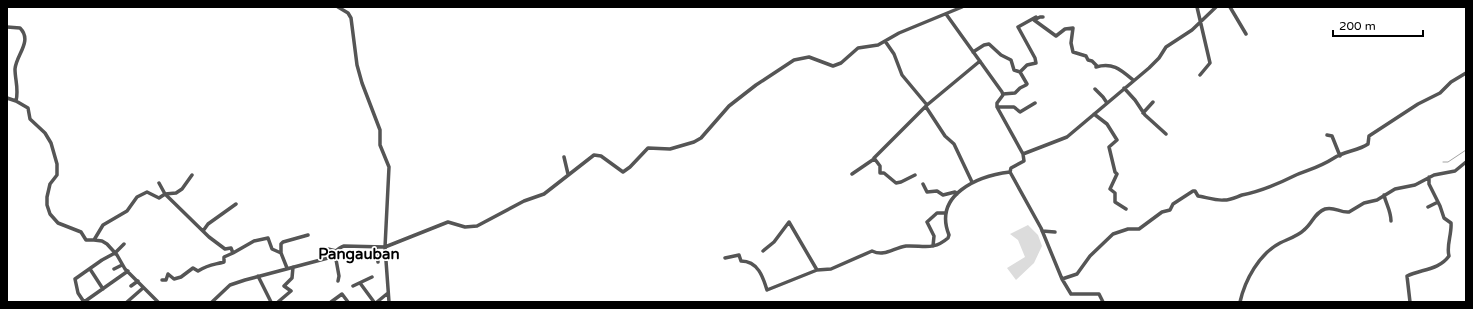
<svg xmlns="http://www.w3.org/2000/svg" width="1473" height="309" font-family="'Varela Round',sans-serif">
  <rect width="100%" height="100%" fill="#fff"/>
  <path fill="#dcdcdc" d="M1028,225L1038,235L1042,246L1034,263L1016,280L1007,268L1025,257L1018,240L1010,234Z"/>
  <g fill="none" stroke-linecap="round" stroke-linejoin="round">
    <path stroke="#a3a3a3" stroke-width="1" d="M1443,162H1448L1466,150"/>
    <path stroke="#555" stroke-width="3.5" d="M338,7L348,13L351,18L357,65L362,83L380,130V145L389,167L385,247L389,302
      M1197,7L1210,63L1200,75
      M1230,7L1246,34
      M946,14L1002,92L1003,95L997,103V107L1023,154L1067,137L1149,68L1159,58L1166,47L1192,30L1216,7
      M1043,17H1040L1034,20L1056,36L1065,29L1073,28L1071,43L1073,52L1086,56L1088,60L1092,61L1097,66
      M7,27L20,28C33,41 16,55 15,69C15,80 19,89 16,101
      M885,41L894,54L902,75L927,105L874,158L880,166V173H884L896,183L901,182L915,175
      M973,52L984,45L989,44L1001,55L1011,60L1014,70L1020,72L1027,84L1026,85L1020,88L1015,93L1003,94
      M1096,67C1113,62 1121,70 1133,80
      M1020,72L1027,65L1036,63L1035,58L1018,27L1036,17
      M1124,88L1135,100L1145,115L1166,134
      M1095,89L1103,97L1107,103
      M7,98L16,101L28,108L30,119L45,133L51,143L57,164V175L50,184L47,197V205L50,214L58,223L81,232L86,240H94L103,225L127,211L137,197L147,192L159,198L165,194L209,237L225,249L231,248L233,253L254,241L268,238L272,249L281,253L287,268
      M927,105L980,61
      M926,107L945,136L954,144L972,182
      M997,107H1014L1020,112L1035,103
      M1143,113L1153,102
      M1094,114L1107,124L1117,140L1109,147L1115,172L1117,174L1110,189L1115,193V202L1126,209
      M1327,135L1332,136L1340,156
      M1023,154L1024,161L1011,168L1010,172L1041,228L1062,279L1071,294H1099L1103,302
      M564,157L568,174
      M852,174L874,159
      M159,183L165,194L176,193L182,189L192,175
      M923,184L927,192L937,191L943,195L955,192L957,194
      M1384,195C1386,204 1391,211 1391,221
      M1428,207L1438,202
      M203,231L208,224L236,204
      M1042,231L1055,232
      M94,240L102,241L107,244L117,255L125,269L158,302
      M933,246L934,236L927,222L937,213H945
      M376,247L378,262
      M328,249L336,251
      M763,251L774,242L789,222L817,270
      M115,253L102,260L75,279L78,293L84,302L128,271
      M115,253L124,244
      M281,253V244L283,242L308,235
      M335,254L339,276L338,281
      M725,258L739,255L741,261C758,261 763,277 767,290L817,270L831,269L872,251C885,257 893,248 906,246C923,245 933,251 948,238L949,235C933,195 977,176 1010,172
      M90,269L103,289
      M114,269L122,265
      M258,276L271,302
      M1062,279L1077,274L1090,256L1113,234L1128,229H1139L1162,212L1170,210L1173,204L1193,191H1195L1198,196C1205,197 1217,201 1224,200C1231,200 1236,197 1242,195C1261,191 1278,184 1296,175C1311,169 1320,167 1334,158C1344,151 1358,151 1368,144L1369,136L1418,104L1440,93L1451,82L1466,73
      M162,280H166L168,274L174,279L181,277L193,268L198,271C209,264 213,265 224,262V257L233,253
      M360,283L374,302
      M131,286L138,281
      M353,286L372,277
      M127,302L143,288
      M212,302L230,285L245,280L328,258C334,254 337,248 344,246L385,247L448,222L465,227L477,226L524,201L544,194L594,155L601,156L623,172L630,167L648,148L670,149L694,142L701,138L729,106L756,85L794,60L809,57L833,66L841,63L858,48L878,45L899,33L962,7
      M278,302L291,291L284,286L292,278L293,267
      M331,302L342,294L348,302
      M377,302L388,293
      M1240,302C1245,280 1259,254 1280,243C1288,239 1298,236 1304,230C1313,223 1314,213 1325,209C1334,206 1340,213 1349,212L1364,203L1377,200L1395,189L1415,185L1434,175L1455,171L1466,162
      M1410,302L1407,276C1422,269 1439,270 1449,256C1446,246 1452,234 1451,223L1444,218L1440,206L1429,184V177"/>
  </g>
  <g text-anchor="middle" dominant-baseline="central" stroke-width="3.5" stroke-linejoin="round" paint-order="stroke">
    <g font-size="15" font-weight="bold" fill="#000" stroke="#fff">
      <text x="359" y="254">Pangauban</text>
    </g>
  </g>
  <rect width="1473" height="309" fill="none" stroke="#000000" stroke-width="16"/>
  <path d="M1333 30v6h90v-6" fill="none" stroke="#000000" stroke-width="2"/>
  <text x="1339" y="30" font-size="12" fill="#000000" stroke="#ffffff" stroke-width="3" paint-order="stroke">200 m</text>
</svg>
